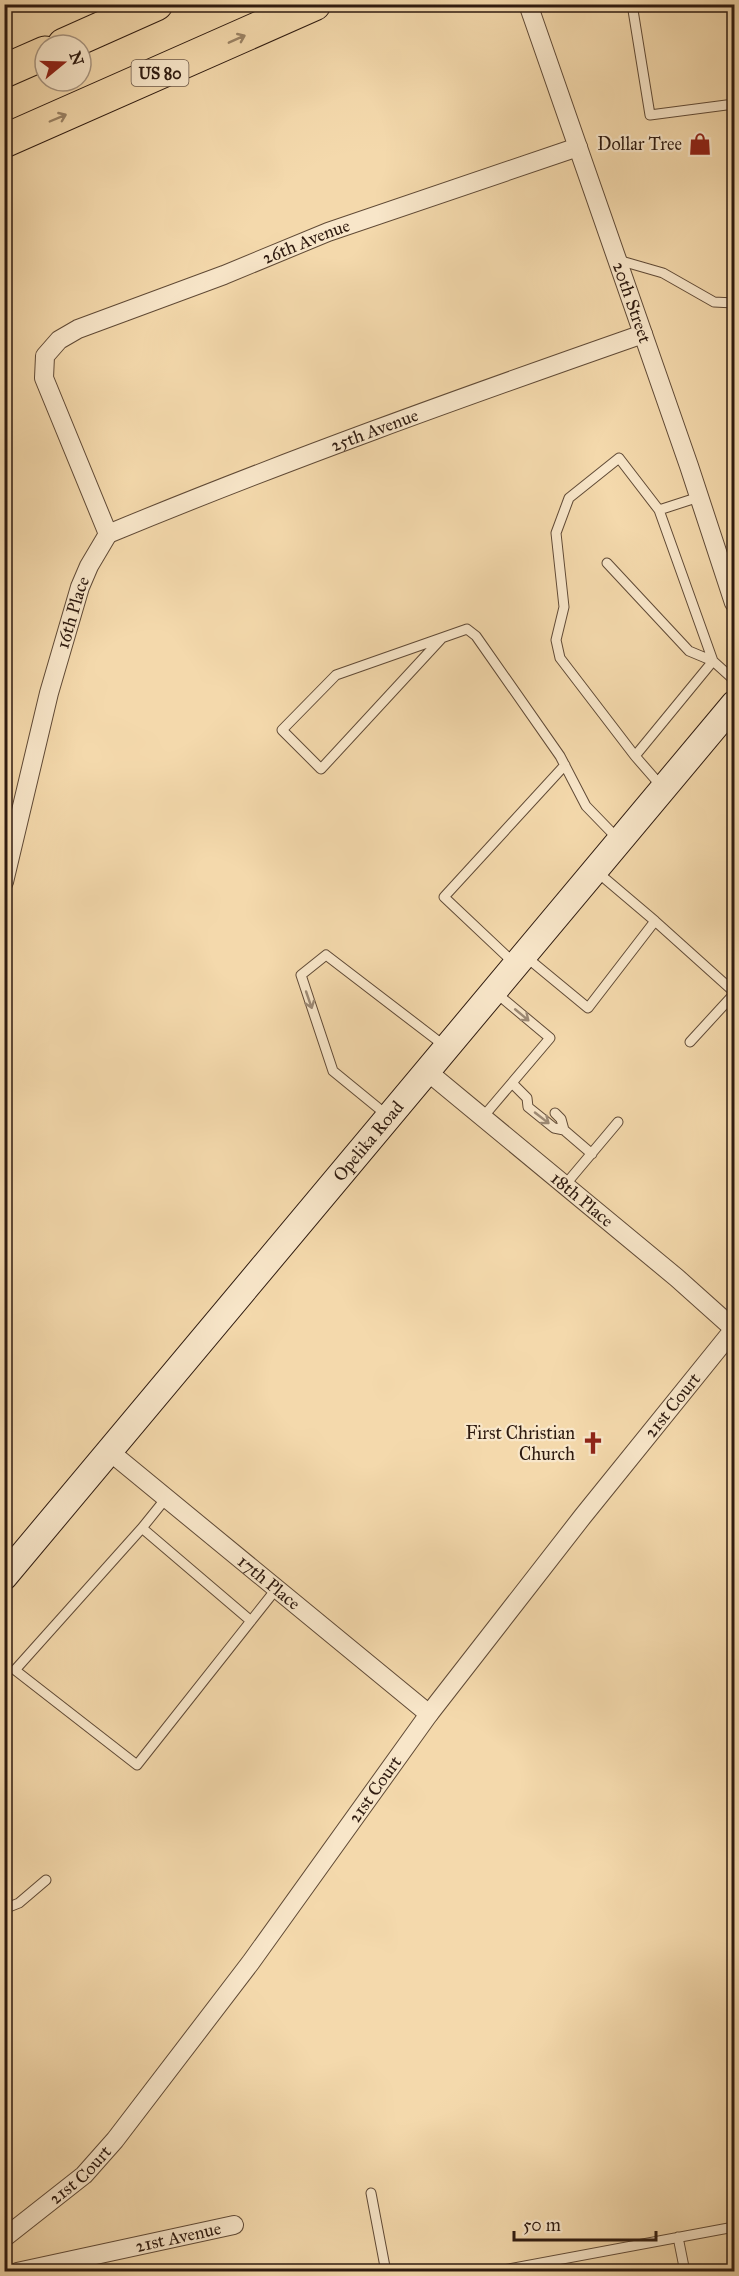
<svg xmlns="http://www.w3.org/2000/svg" width="739" height="2276" font-family="'IM FELL Great Primer',serif">
  <rect width="100%" height="100%" fill="#f4d9ac"/>
  <filter id="stains"><feTurbulence type="fractalNoise" baseFrequency=".00333" numOctaves="4"/><feColorMatrix values="0 0 0 0 .2 0 0 0 0 .09 0 0 0 0 .02 0 0 0 .5 -.17"/></filter>
  <radialGradient id="worn" r=".72"><stop offset=".6" stop-color="#630" stop-opacity="0"/><stop offset="1" stop-color="#630" stop-opacity=".3"/></radialGradient>
  <g fill="none" stroke-linecap="round" stroke-linejoin="round">
    <g stroke="#604a36" stroke-width="11">
      <path id="lane" d="M632,4L650,115L734,104
        M618,260L663,273L714,302L734,303
        M699,497L659,510L713,661L734,680
        M607,563L689,651L713,661L635,756L662,787
        M442,638L321,769L282,730L336,675L467,629L476,636L560,756L586,806L619,840
        M635,756L560,658L556,640L564,607L556,533L569,498L619,458L659,510
        M655,921L734,992
        M525,956L588,1008L655,921L596,871
        M515,964L444,897L565,765
        M690,1042L734,994
        M512,1083L527,1098L528,1107L554,1128L564,1130L592,1154
        M555,1113L561,1119L564,1130
        M388,1116L333,1071L301,975L326,955L446,1047
        M483,1117L550,1038L495,992
        M565,1185L618,1122
        M142,1528L167,1497
        M251,1621L142,1528L15,1670L137,1765L277,1588
        M4,1909L19,1903L46,1880
        M371,2193L386,2272
        M678,2237L685,2272
        M493,2272L734,2227"/>
    </g>
    <g stroke="#604a36" stroke-width="20">
      <g id="street">
        <path id="s1" d="M528,4L689,466L734,603"/>
        <path id="s2" d="M108,534C284,461 463,397 643,334"/>
        <path id="s3" d="M4,882L49,693L80,587L89,566L108,534L44,378L45,356L59,340L78,329L224,275L328,232L578,147"/>
        <path id="s4" d="M428,1072L677,1278L734,1329"/>
        <path id="s5" d="M109,1451L429,1714"/>
        <path id="s6" d="M4,2238L84,2175L115,2140L251,1962L429,1714L583,1516L734,1329"/>
        <path id="s7" d="M17,2272L234,2225"/>
      </g>
    </g>
    <g stroke="#2e1a0f" stroke-width="28">
      <g id="secondary">
        <path id="s8" d="M4,1577L734,704"/>
      </g>
    </g>
    <g stroke="#2e1a0f" stroke-width="35">
      <path id="highway" d="M64,45L156,4
        M4,71L45,53
        M4,141L314,4"/>
    </g>
    <use href="#lane" stroke="#f8e6c9" stroke-width="9"/>
    <use href="#street" stroke="#f8e6c9" stroke-width="18"/>
    <use href="#secondary" stroke="#f8e6c9" stroke-width="26"/>
    <use href="#highway" stroke="#f4d9ac" stroke-width="33"/>
  </g>
  <defs><path id="oneway-shaft" d="M-6 0H5M1.5-3L5.5 0L1.5 3" fill="none" stroke-width="1.6" stroke-linecap="round" stroke-linejoin="round" transform="scale(1.5)"/></defs>
  <g stroke="#9b8365">
    <use href="#oneway-shaft" transform="translate(237 39) rotate(-24)"/>
    <use href="#oneway-shaft" transform="translate(58 118) rotate(-23)"/>
  </g>
  <g stroke="#9d8a75">
    <use href="#oneway-shaft" transform="translate(309 1000) rotate(71)"/>
    <use href="#oneway-shaft" transform="translate(522 1015) rotate(40)"/>
    <use href="#oneway-shaft" transform="translate(542 1118) rotate(38)"/>
  </g>
  <defs>
    <g id="shop-bare" transform="scale(1.8)"><path d="M-5-2.5h2.3a2.7 3.5 0 0 1 5.4 0H5L5.5 6h-11ZM-1.5-2.5h3a1.5 2.3 0 0 0-3 0Z" fill="#8f2418" stroke="#f8e6c9" stroke-width="2.5" paint-order="stroke"/></g>
    <g id="church-bare" transform="scale(1.8)"><path d="M-1.2-6h2.4v3.5h3.3v2.4h-3.3V6h-2.4V-.1h-3.3v-2.4h3.3Z" fill="#8f2418" stroke="#f8e6c9" stroke-width="2.5" paint-order="stroke"/></g>
  </defs>
  <g fill-rule="evenodd">
    <use href="#shop-bare" x="700" y="144"/>
    <use href="#church-bare" x="593" y="1443"/>
  </g>
  <g text-anchor="middle" dominant-baseline="central" stroke-width="4.5" stroke-linejoin="round" paint-order="stroke">
    <rect fill="#f8e6c9" stroke="#6b5747" stroke-width="1.5" x="131.5" y="60" width="57" height="26" rx="4.5"/>
    <g font-size="16" font-weight="bold" fill="#2e1a0f">
      <text x="160" y="73">US 80</text>
    </g>
    <g font-size="18" fill="#2e1a0f" stroke="#f8e6c9" text-anchor="end">
      <text x="682" y="144">Dollar Tree</text>
      <text x="575" y="1433">First Christian<tspan x="575" dy="21">Church</tspan></text>
    </g>
    <g font-size="18" fill="#2e1a0f" stroke="#f8e6c9">
      <text stroke="none"><textPath href="#s3" startOffset="843">26th Avenue</textPath></text>
      <text stroke="none"><textPath href="#s1" startOffset="316">20th Street</textPath></text>
      <text stroke="none"><textPath href="#s2" startOffset="286">25th Avenue</textPath></text>
      <text stroke="none"><textPath href="#s3" startOffset="278">16th Place</textPath></text>
      <text stroke="none"><textPath href="#s8" startOffset="568">Opelika Road</textPath></text>
      <text stroke="none"><textPath href="#s4" startOffset="200">18th Place</textPath></text>
      <text stroke="none"><textPath href="#s6" startOffset="1071">21st Court</textPath></text>
      <text stroke="none"><textPath href="#s5" startOffset="207">17th Place</textPath></text>
      <text stroke="none"><textPath href="#s6" startOffset="585">21st Court</textPath></text>
      <text stroke="none"><textPath href="#s6" startOffset="99">21st Court</textPath></text>
      <text stroke="none"><textPath href="#s7" startOffset="165">21st Avenue</textPath></text>
    </g>
  </g>
  <rect width="739" height="2276" fill="none" stroke="#f4d9ac" stroke-width="24"/>
  <rect x="6" y="6" width="727" height="2264" fill="none" stroke="#2e1a0f" stroke-width="3"/>
  <rect x="12" y="12" width="715" height="2252" fill="none" stroke="#2e1a0f" stroke-width="1.5"/>
  <g transform="translate(63 63) rotate(71)"><circle r="28" fill="#f8e6c9" stroke="#a7947f" stroke-width="1.5"/>
  <path d="M0-4.5L10 22L0 15L-10 22Z" fill="#8f2418"/>
  <text y="-9" font-size="16" font-weight="bold" text-anchor="middle" fill="#2e1a0f">N</text>
  </g>
  <path d="M514 2231v9h142v-9" fill="none" stroke="#2e1a0f" stroke-width="3"/>
  <text x="523" y="2231" font-size="18" fill="#2e1a0f" stroke="#f8e6c9" stroke-width="4.5" paint-order="stroke">50 m</text>
  <rect width="100%" height="100%" filter="url(#stains)"/>
  <rect width="100%" height="100%" fill="url(#worn)"/>
</svg>
